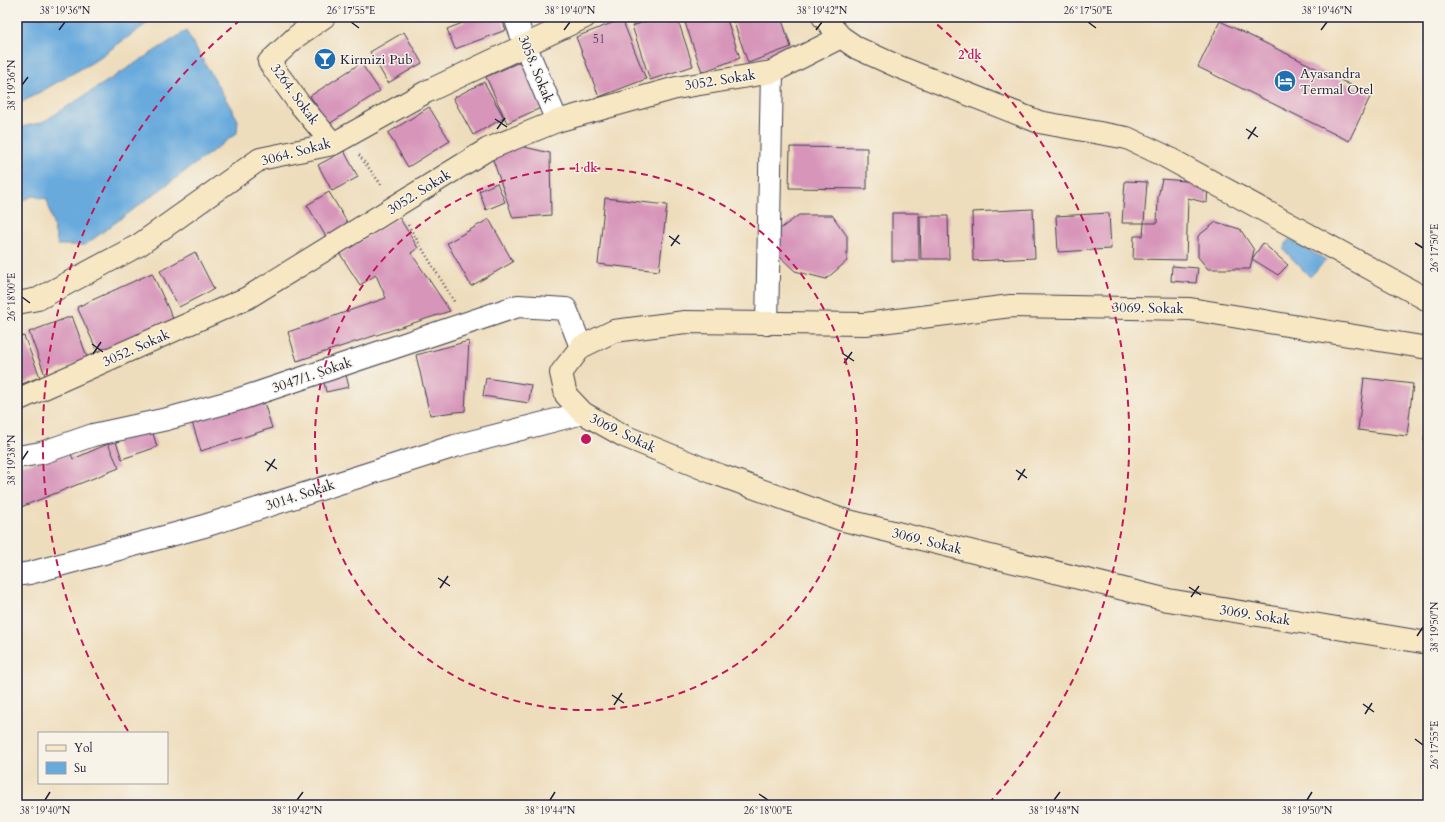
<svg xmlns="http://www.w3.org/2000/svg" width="1445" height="822" font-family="Cardo,serif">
  <rect width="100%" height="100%" fill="#f7f3e8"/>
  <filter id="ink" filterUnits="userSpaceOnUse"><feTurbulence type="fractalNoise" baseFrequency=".025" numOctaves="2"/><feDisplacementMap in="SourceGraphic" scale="8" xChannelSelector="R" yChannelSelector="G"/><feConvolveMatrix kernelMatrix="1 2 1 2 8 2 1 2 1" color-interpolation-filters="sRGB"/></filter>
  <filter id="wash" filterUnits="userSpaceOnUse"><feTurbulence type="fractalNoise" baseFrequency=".012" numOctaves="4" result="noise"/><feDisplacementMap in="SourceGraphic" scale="16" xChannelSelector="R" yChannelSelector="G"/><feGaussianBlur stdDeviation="0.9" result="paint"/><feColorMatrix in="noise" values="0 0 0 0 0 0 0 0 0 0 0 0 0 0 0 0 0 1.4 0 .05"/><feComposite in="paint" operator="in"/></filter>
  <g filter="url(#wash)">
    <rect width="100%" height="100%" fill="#eeddbc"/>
    <path fill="#69aadd" stroke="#46668c" d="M17,17H156L93,62L17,105Z
      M186,31L238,120L237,133L85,245H58L47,199L32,196L17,204V128L43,122Z
      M1289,239L1326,260L1310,277L1283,249Z"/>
    <g id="blocks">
      <path fill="#d795ba" d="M463,17H501L506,30L455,49L447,29L465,22Z
        M659,17H677L693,66L650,80L632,26Z
        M683,17H726L740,58L702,72Z
        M732,17H781L791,47L748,63Z
        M622,19L646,79L599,97L576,37Z
        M1220,21L1371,95L1349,141L1198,67Z
        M404,32L422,63L388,83L370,52Z
        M524,60L545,106L507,123L486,77Z
        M361,63L380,91L329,124L310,96Z
        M484,82L504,118L473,135L453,98Z
        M429,107L450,141L408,167L388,133Z
        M516,145L550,153L551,215L513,218L491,154Z
        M790,147L867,148V189L789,188Z
        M344,151L358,177L332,191L318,165Z
        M1162,179L1208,183L1207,203L1188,198L1186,260L1133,259L1134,236H1143L1144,223H1122L1125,181L1147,182L1144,223H1157L1158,197Z
        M497,183L505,202L486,210L479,191Z
        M329,192L350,227L328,240L307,205Z
        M605,198L667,205L659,271L598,264Z
        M1033,209L1035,258L973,261L972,212Z
        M892,213H919V261H892Z
        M1109,213L1111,249L1058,252L1056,216Z
        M799,215H832L847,236V261L826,279L795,271L779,256L780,229Z
        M920,216H948L949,259H921Z
        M399,217L418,248L411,253L450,311L297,361L288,332L386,298L376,275L360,285L340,254Z
        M489,219L513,262L471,286L447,243Z
        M1216,222L1240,229L1254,250L1250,269H1208L1198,257V236Z
        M1263,243L1288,265L1278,275L1252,259Z
        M195,252L214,289L179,307L160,271Z
        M1172,266L1198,268L1196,283L1171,281Z
        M152,273L175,323L100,357L77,307Z
        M72,316L88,359L45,375L29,332Z
        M24,336L40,377L17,386V338Z
        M469,341L465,411L430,415L416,355Z
        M345,371L349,387L326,392L323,377Z
        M486,378L531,385L529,403L483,396Z
        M1364,378L1413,384L1407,436L1358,430Z
        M263,399L272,428L201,451L192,422Z
        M1427,422H1428V442L1424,441Z
        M152,430L157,447L122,459L116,442Z
        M108,444L119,468L21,507L17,497V466L71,454L73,459Z"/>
    </g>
  </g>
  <g filter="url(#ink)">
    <use href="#blocks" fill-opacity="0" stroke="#413e4e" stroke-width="1"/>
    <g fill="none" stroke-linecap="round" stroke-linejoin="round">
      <g stroke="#413e4e" stroke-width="24">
        <path id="street" d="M515,17L525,45L557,121
          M767,324L772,72
          M17,457L41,453L93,435L167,419L240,399L518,306L566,309L581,347
          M17,575L30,573L201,527L455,446L583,413"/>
      </g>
      <g stroke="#413e4e" stroke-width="24">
        <path id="secondary" d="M324,17L297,36L269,62L298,102L333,144
          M823,17L841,37L857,48L899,67L1039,122L1127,138L1161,154L1428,300
          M17,303L38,299L139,245L260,159L333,144L426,92L585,17
          M1428,348L1190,309L1011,306L865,324L685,322L614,331L581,347L561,373L566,395L583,413L624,436L714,473L840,519L1168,600L1428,643
          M17,400L247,298L488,149L557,121L676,88L772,72L841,37"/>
      </g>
      <path stroke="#413e4e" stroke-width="2.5" stroke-dasharray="1 3" stroke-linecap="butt" d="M359,155L383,187
        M408,225L455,303"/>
      <use href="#street" stroke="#fff" stroke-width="22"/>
      <use href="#secondary" stroke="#f7e8c3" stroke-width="22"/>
    </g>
  </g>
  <path fill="none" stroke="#22223b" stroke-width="1.5" d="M351,22L359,28M1088,22L1096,28M59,30L65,22M564,30L570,22M816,30L822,22M1321,30L1327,22M22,85L28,77M495,119L507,127M497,129L505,118M1246,129L1258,137M1248,139L1256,127M669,236L680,244M1415,243L1423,248M671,246L679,235M22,297L30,303M92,344L103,352M842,353L854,361M93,354L101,342M844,363L852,352M22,460L28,451M265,461L277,469M1016,470L1027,478M267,471L275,459M1018,480L1025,469M438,578L450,586M1189,587L1201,595M440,588L448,576M1191,597L1199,586M1417,636L1423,627M612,695L624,703M1363,704L1374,712M614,705L622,693M1365,714L1372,703M1415,739L1423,745M759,794L768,800M45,800L50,792M297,800L303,792M550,800L555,792M1054,800L1060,792M1307,800L1312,792"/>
  <g fill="none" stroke="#c2185b" stroke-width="2" stroke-dasharray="7 5">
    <circle cx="586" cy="439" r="271"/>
    <path d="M128 731A543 543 0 0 1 244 17M928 17A543 543 0 0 1 990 802"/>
  </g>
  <defs>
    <g id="bar-disc" transform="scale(1.15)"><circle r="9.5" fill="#1f6fb2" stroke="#f7f3e8"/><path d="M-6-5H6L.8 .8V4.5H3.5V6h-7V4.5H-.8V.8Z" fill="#fff"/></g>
    <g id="hotel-disc" transform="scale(1.15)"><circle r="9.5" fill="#1f6fb2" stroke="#f7f3e8"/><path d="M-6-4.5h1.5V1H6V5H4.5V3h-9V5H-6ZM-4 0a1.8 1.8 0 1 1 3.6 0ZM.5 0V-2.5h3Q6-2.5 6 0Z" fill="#fff"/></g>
  </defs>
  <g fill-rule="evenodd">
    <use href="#bar-disc" x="325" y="59"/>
    <use href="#hotel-disc" x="1285" y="81"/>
  </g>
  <g text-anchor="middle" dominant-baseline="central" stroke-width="3" stroke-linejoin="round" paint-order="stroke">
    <g font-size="12" fill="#4f3f5b">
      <text x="599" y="39">51</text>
    </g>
    <g font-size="14" fill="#22223b" stroke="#f7f3e8" text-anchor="start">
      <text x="340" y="59">Kirmizi Pub</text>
      <text x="1300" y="73">Ayasandra<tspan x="1300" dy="16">Termal Otel</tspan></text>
    </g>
    <g font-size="14" fill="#22223b" stroke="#f7f3e8">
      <text transform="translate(536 69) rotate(68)">3058. Sokak</text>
      <text transform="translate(720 80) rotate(-9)">3052. Sokak</text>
      <text transform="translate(295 94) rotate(54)">3264. Sokak</text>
      <text transform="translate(296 152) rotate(-15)">3064. Sokak</text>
      <text transform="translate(419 192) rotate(-32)">3052. Sokak</text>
      <text transform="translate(1148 308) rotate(1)">3069. Sokak</text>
      <text transform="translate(136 348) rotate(-24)">3052. Sokak</text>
      <text transform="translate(312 375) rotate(-19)">3047/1. Sokak</text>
      <text transform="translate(623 433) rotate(26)">3069. Sokak</text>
      <text transform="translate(300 495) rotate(-18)">3014. Sokak</text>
      <text transform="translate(927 541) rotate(14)">3069. Sokak</text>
      <text transform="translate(1255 615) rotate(9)">3069. Sokak</text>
    </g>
  </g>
  <circle cx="586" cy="439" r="6" fill="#c2185b" stroke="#f7f3e8" stroke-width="2"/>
  <g font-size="12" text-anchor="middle" font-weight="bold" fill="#c2185b" stroke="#f7f3e8" stroke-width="3" stroke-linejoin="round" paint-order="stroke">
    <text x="970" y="59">2 dk</text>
    <text x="586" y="172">1 dk</text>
  </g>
  <rect width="1445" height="822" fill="none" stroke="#f7f3e8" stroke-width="44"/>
  <rect x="38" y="732" width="130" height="52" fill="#f7f3e8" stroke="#a29fa3"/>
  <rect x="46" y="745" width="20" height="6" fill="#f7e8c3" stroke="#a29fa3"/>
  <text x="74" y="752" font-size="12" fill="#22223b">Yol</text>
  <rect x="46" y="762" width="20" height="12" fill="#69aadd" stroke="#a29fa3"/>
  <text x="74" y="772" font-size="12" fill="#22223b">Su</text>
  <rect x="22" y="22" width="1401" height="778" fill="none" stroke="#22223b" stroke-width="1.5"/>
  <g font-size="10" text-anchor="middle" fill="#22223b">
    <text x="65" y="14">38°19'36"N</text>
    <text x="351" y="14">26°17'55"E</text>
    <text x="570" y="14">38°19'40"N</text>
    <text x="822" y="14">38°19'42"N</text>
    <text x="1088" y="14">26°17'50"E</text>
    <text x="1327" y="14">38°19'46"N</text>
    <text transform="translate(11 85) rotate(-90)" y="4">38°19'36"N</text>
    <text transform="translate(1434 248) rotate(-90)" y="4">26°17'50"E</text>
    <text transform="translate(11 297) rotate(-90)" y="4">26°18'00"E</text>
    <text transform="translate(11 460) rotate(-90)" y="4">38°19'38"N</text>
    <text transform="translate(1434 627) rotate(-90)" y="4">38°19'50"N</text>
    <text transform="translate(1434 745) rotate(-90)" y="4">26°17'55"E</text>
    <text x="45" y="814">38°19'40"N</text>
    <text x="297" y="814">38°19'42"N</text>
    <text x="550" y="814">38°19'44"N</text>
    <text x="768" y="814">26°18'00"E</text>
    <text x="1054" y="814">38°19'48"N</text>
    <text x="1307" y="814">38°19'50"N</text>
  </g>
</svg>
